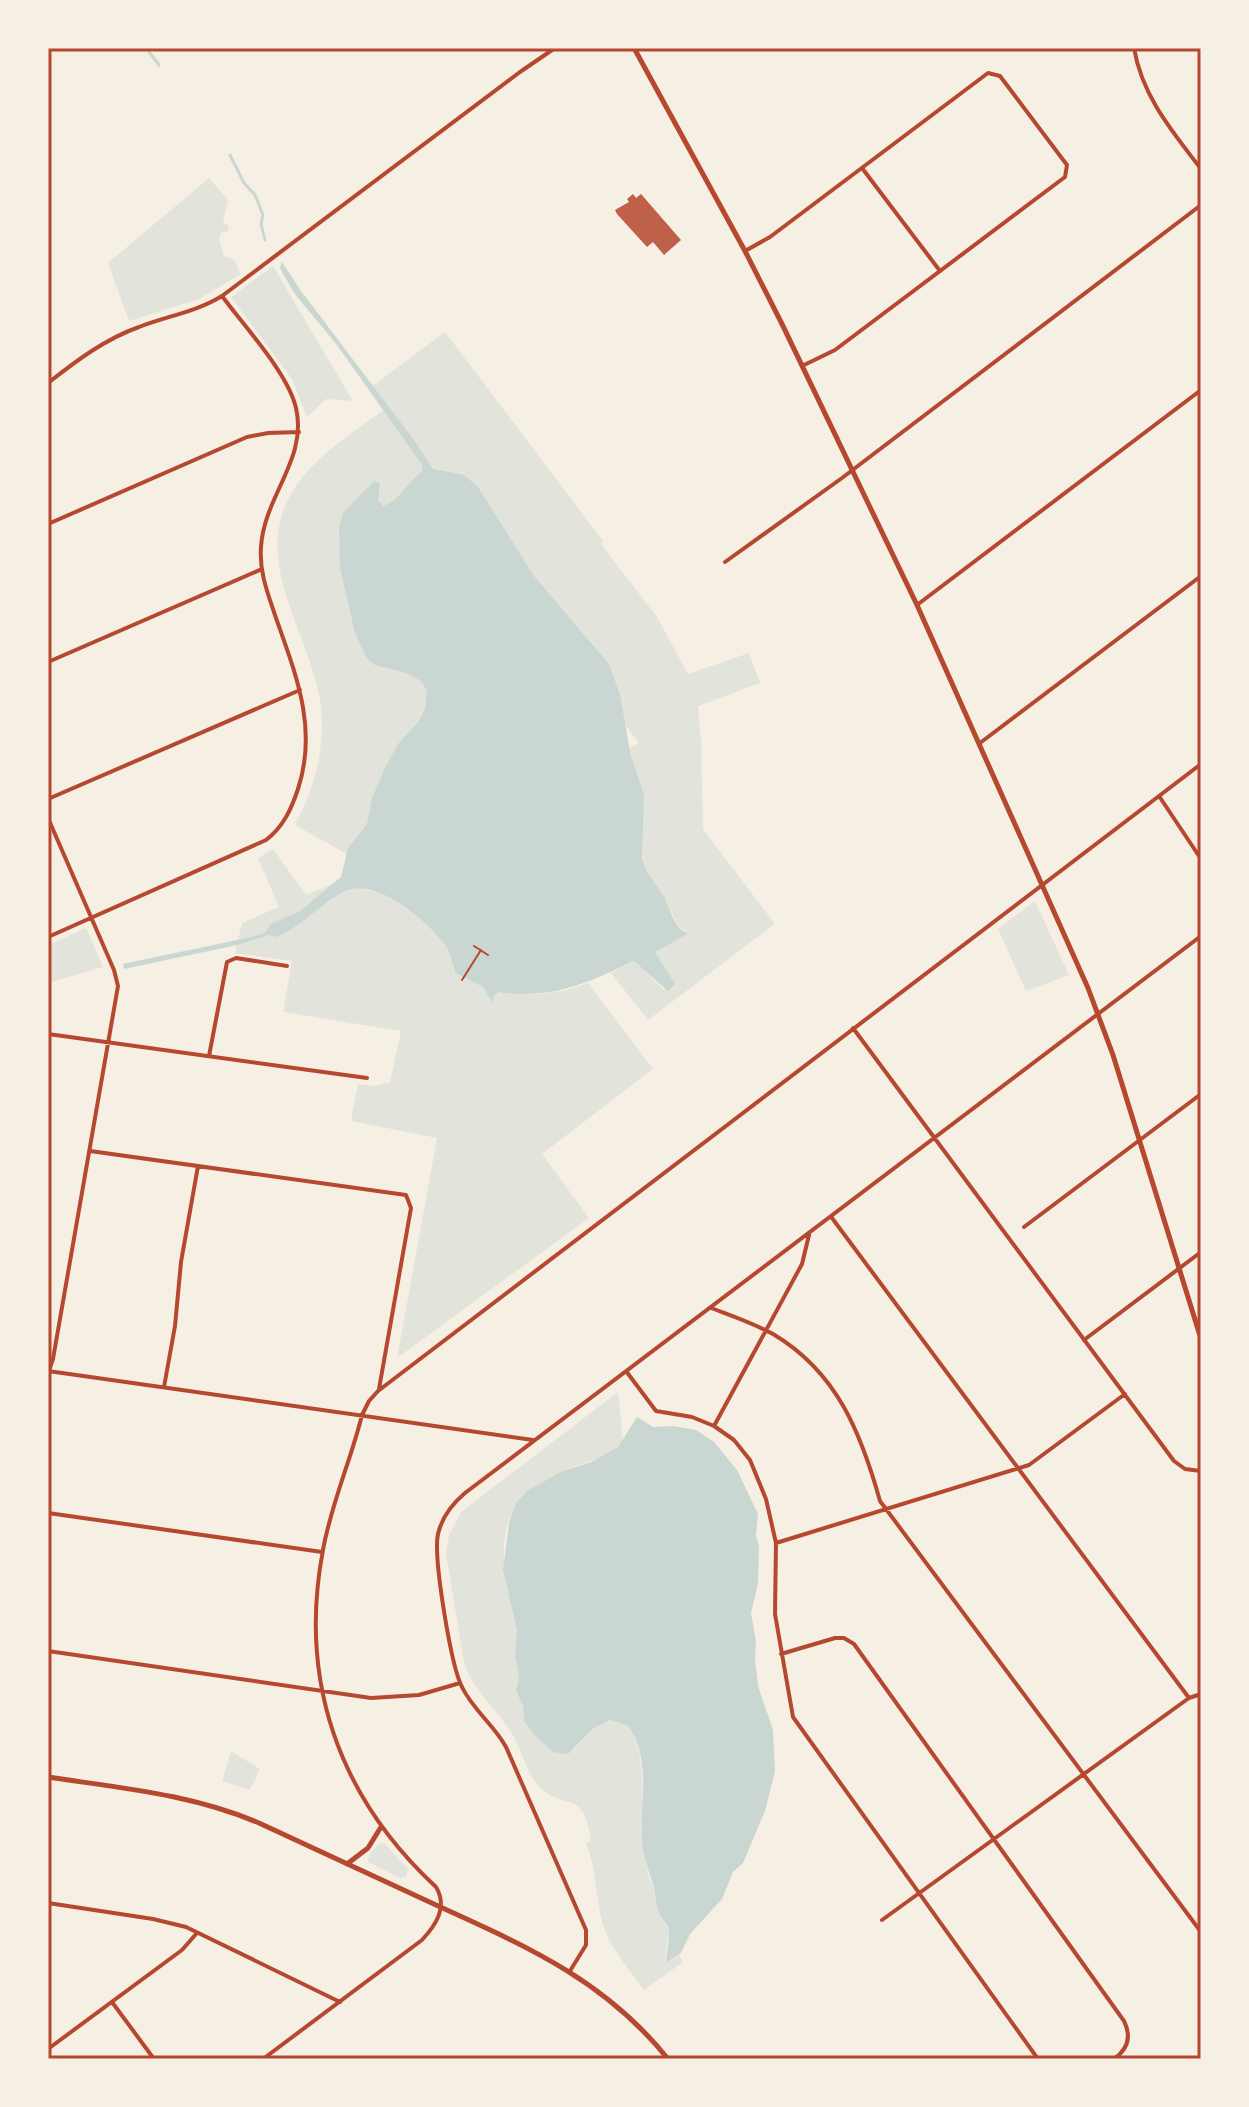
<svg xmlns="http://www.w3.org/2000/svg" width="1249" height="2107" font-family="Overpass,sans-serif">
  <rect width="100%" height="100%" fill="#f6efe4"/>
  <path fill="#e2e4dc" d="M209,178L228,200L223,223L229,225L228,231L221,233L219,239L224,256L234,260L241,274L199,299L129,321L108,263Z
    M273,266L353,401L326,399L307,417L292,379L231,297Z
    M445,332L603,541L601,544L657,617L688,674L749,653L760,683L698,706L701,741L703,829L775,924L648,1020L611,973L635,961L664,990L665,970L655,952L687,931L678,927L665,898L646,870L641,850L644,794L629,748L639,743L468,517L491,688L370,867L295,825C316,786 328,739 319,695C306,627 250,557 294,489C316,455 354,432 386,408L370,388Z
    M273,849L306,895L335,883C349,889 362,887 377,892C404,901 453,938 453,968L483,987L491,1000L499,992C528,997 559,994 588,983L653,1069L542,1154L589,1218L397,1358L437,1138L351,1121L358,1084L374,1086L390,1082L401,1031L283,1012L292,961L235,953L242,923L279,907L258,858Z
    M1035,901L1069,975L1026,991L998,929Z
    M86,928L103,967L48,983V945Z
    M618,1392L623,1441C608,1459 583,1462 563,1471C485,1505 501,1562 517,1630L515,1655L519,1678L516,1688L523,1706L524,1721L536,1737L553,1752L574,1750L594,1728L610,1720L627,1725C648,1752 639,1789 645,1819L641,1825L649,1878L654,1887L657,1910L669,1930L665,1961L669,1962L679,1955L683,1962L644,1990C629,1969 611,1949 603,1925C595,1897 597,1870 586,1843L591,1841C584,1784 562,1814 537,1784C524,1768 521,1746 509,1729C492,1704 475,1693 464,1663L446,1554L449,1535L461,1512Z
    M231,1751L260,1769L250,1790L222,1781Z
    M384,1843L408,1869L406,1877L400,1878L368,1862L369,1855L379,1844Z"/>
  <path fill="#c9d6d2" d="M282,262L301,291L414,440L433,469L464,475L478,487L534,576L609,664L620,695L630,752L644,794L642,857L646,870L665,898L673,918L678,927L688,934L655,952L675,984L668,991L634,961C588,983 551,1000 499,992L495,995L492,1002L483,987L456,973C451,964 452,955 445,945C428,921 374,875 343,892C319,905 301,927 276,937L269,935L237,945L124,969L123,964L256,936L266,932L271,924L300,911L341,877L348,848L367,824L372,798L385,768L398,744L419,721L425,709L427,691L421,681L406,673L375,665L367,658L355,633L340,568L339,527L343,513L374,481L380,483L378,500L383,506C400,500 407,483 423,470L422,465L337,345L294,293L280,268Z
    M637,1417L653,1427L673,1426L696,1430L714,1442L737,1470L758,1514L756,1536L759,1546L758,1583L751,1613L756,1642L755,1658L758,1686L773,1730L775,1771L765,1811L743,1863L733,1872L722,1899L690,1934L681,1953L666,1963C666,1954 671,1937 668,1927C665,1921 660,1917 658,1911C655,1903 656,1894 654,1887C650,1875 642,1851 642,1839C640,1805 652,1755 627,1725L610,1720L594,1728L568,1754L553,1752L536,1737L524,1721L523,1706L516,1690L519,1678L515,1655L517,1630L503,1570L509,1523L516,1503L527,1491L560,1472L591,1462L618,1447Z"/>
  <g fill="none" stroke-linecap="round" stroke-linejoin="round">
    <path stroke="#c9d6d2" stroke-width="3" d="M146,48L159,65
      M230,155L244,183L255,195L263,215L261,224L265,240"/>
  </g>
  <path fill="#bf614a" d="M633,194L636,198L641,194L681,240L664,255L653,242L647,247L617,214L615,210L629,202L627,199Z"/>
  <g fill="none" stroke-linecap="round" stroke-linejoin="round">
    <path stroke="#b5482f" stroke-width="2" d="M474,946L488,955
      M462,980L481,950"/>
    <path stroke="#b5482f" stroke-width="4" d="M1134,48C1142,96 1172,131 1201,169
      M862,168L940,271
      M745,251L770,237L988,73L1000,76L1067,165L1065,177L835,350L802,366
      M48,383C76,361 105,339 139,327C167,316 196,312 222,296L520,72L555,48
      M48,524L247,437L268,433L299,432
      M725,562L842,478L1201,205
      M917,605L1201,390
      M48,662L262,569
      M980,743L1201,576
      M1159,796L1201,859
      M48,799L300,690
      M48,818L114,970L118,986L53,1359L48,1373
      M48,937L266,840C283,827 291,810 298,789C318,728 296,675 276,618C268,594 259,572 261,547C264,496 308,459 296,408C288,373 244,326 222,296
      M853,1028L1174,1461L1185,1469L1201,1471
      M48,1034L367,1078
      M209,1056L227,962L236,958L287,966
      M90,1151L406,1195L411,1208L379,1389
      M832,1218L1189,1698
      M1024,1227L1201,1094
      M711,1308C732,1316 753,1323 773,1334C837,1372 861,1433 880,1501L1201,1932
      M1084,1340L1201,1252
      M48,1371L533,1440
      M626,1371L656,1411L692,1417L714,1426L734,1440L750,1460L766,1499L776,1543L775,1614L793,1717L1038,2059
      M164,1387L175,1326L181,1262L198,1166
      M714,1426L802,1264L809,1235
      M48,1513L322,1552
      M776,1543L1029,1465L1125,1394
      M48,1651L371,1698L419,1695L460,1683
      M781,1654L835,1638H844L854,1644L1124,2021C1132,2037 1128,2049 1114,2059
      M48,1903L153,1919L186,1927L340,2002
      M882,1920L1189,1698L1201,1694
      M570,1971L586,1945V1930L506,1747C494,1725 473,1710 462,1687C451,1666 433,1557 438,1534C442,1517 452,1504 465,1493L1201,936
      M112,2002L154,2059
      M48,2049L182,1950L197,1933
      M263,2059L422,1940C436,1925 448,1907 436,1887C339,1797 298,1681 323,1550C331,1504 351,1460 362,1415L369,1401L378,1391L1201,764"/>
    <path stroke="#b5482f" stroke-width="5" d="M634,48L745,251L782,324L917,605L1088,988L1113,1055L1201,1339"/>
    <path stroke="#b5482f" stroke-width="5" d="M48,1777C120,1788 191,1794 259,1823C318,1850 377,1878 436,1905C526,1946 605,1980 668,2059
      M347,1864L368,1848L381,1827"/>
  </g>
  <rect width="1249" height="2107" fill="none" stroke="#f6efe4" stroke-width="100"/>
  <rect x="50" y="50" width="1149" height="2007" fill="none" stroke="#b5482f" stroke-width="3"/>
</svg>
